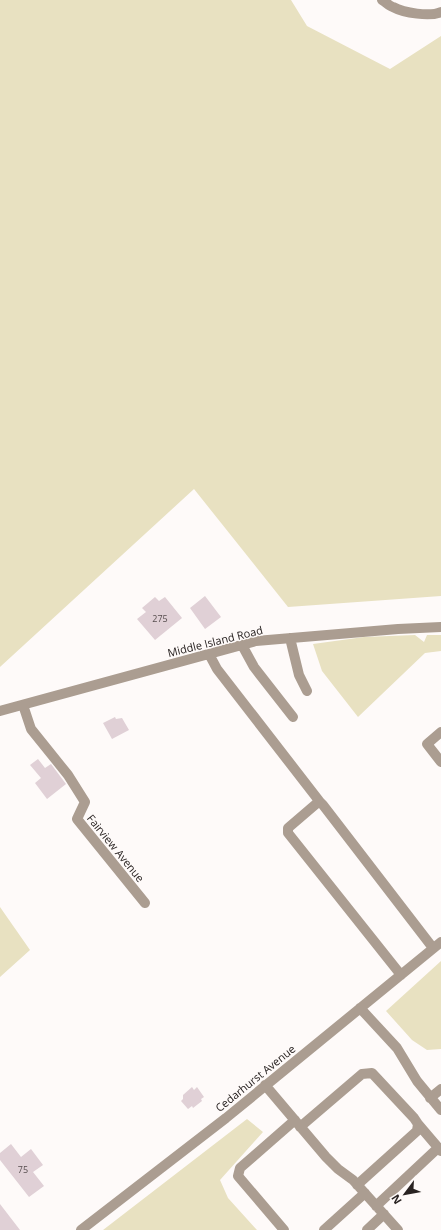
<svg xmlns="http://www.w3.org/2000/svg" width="441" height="1230" font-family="'Open Sans',sans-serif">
  <rect width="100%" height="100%" fill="#fefaf9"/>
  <path fill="#e8e1c1" d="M0,0H291L307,26L390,69L441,36V596L288,607L194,489L0,667Z
    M415,635L424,642L427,635H441V651L425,653L358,717L322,671L313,644L364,637Z
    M0,907L30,950L0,977Z
    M441,961V1049L427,1050L412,1040L386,1011Z
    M247,1119L263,1132L220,1180L228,1198L257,1230H103Z"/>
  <path fill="#e0d0d6" d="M205,596L221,617L205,629L190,608Z
    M155,597L159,601L165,597L182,618L155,640L137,619L146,612L142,608Z
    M115,717L116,719L122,718L129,730L112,739L103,723Z
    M38,759L45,768L51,764L66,784L47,799L35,783L41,778L30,765Z
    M192,1087L194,1090L197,1087L204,1097L201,1099L202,1101L193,1108L192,1106L188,1109L181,1101L183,1099V1095Z
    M11,1144L21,1157L31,1149L43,1165L33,1172L44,1186L29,1197L0,1160V1153Z
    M0,1204L20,1230H0Z"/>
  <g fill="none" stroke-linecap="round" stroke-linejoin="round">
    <path stroke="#ab9d91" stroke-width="10" d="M382,0C386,2 389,6 393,7C404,13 430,17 441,12
      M290,638L299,675L307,691
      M242,645L254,667L293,717
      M209,654L217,669L320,802
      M23,705L31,729L68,775L85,802L77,819L145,903
      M0,711L256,641L398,629L441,627
      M441,732L427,744L441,762
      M401,975L288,833V828L316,804L320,802L323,805L433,948
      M360,1008L397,1048L417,1081L441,1110
      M265,1085L326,1157L338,1169L353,1180L398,1230
      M430,1098L441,1089
      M418,1124L441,1151
      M300,1127L362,1074L372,1073L414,1118L418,1124L417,1131L357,1185
      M376,1206L438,1148
      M81,1230L226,1118L441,942
      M284,1230L238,1176L240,1168L295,1120
      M324,1230L365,1193
      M367,1230L384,1214"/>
  </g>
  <g text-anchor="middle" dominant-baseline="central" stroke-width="3" stroke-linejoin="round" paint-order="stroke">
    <g font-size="9" fill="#574e4f">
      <text x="160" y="618">275</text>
      <text x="23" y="1169">75</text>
    </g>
    <g font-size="11" fill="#292322" stroke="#fefaf9">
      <text transform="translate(215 641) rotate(-14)">Middle Island Road</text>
      <text transform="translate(116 848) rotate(51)">Fairview Avenue</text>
      <text transform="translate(255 1078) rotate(-39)">Cedarhurst Avenue</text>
    </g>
  </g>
  <g transform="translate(405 1194) rotate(238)" stroke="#fefaf9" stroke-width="3" paint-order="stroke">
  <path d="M0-3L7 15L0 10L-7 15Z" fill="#292322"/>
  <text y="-6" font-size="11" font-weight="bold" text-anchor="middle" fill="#292322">N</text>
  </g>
</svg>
